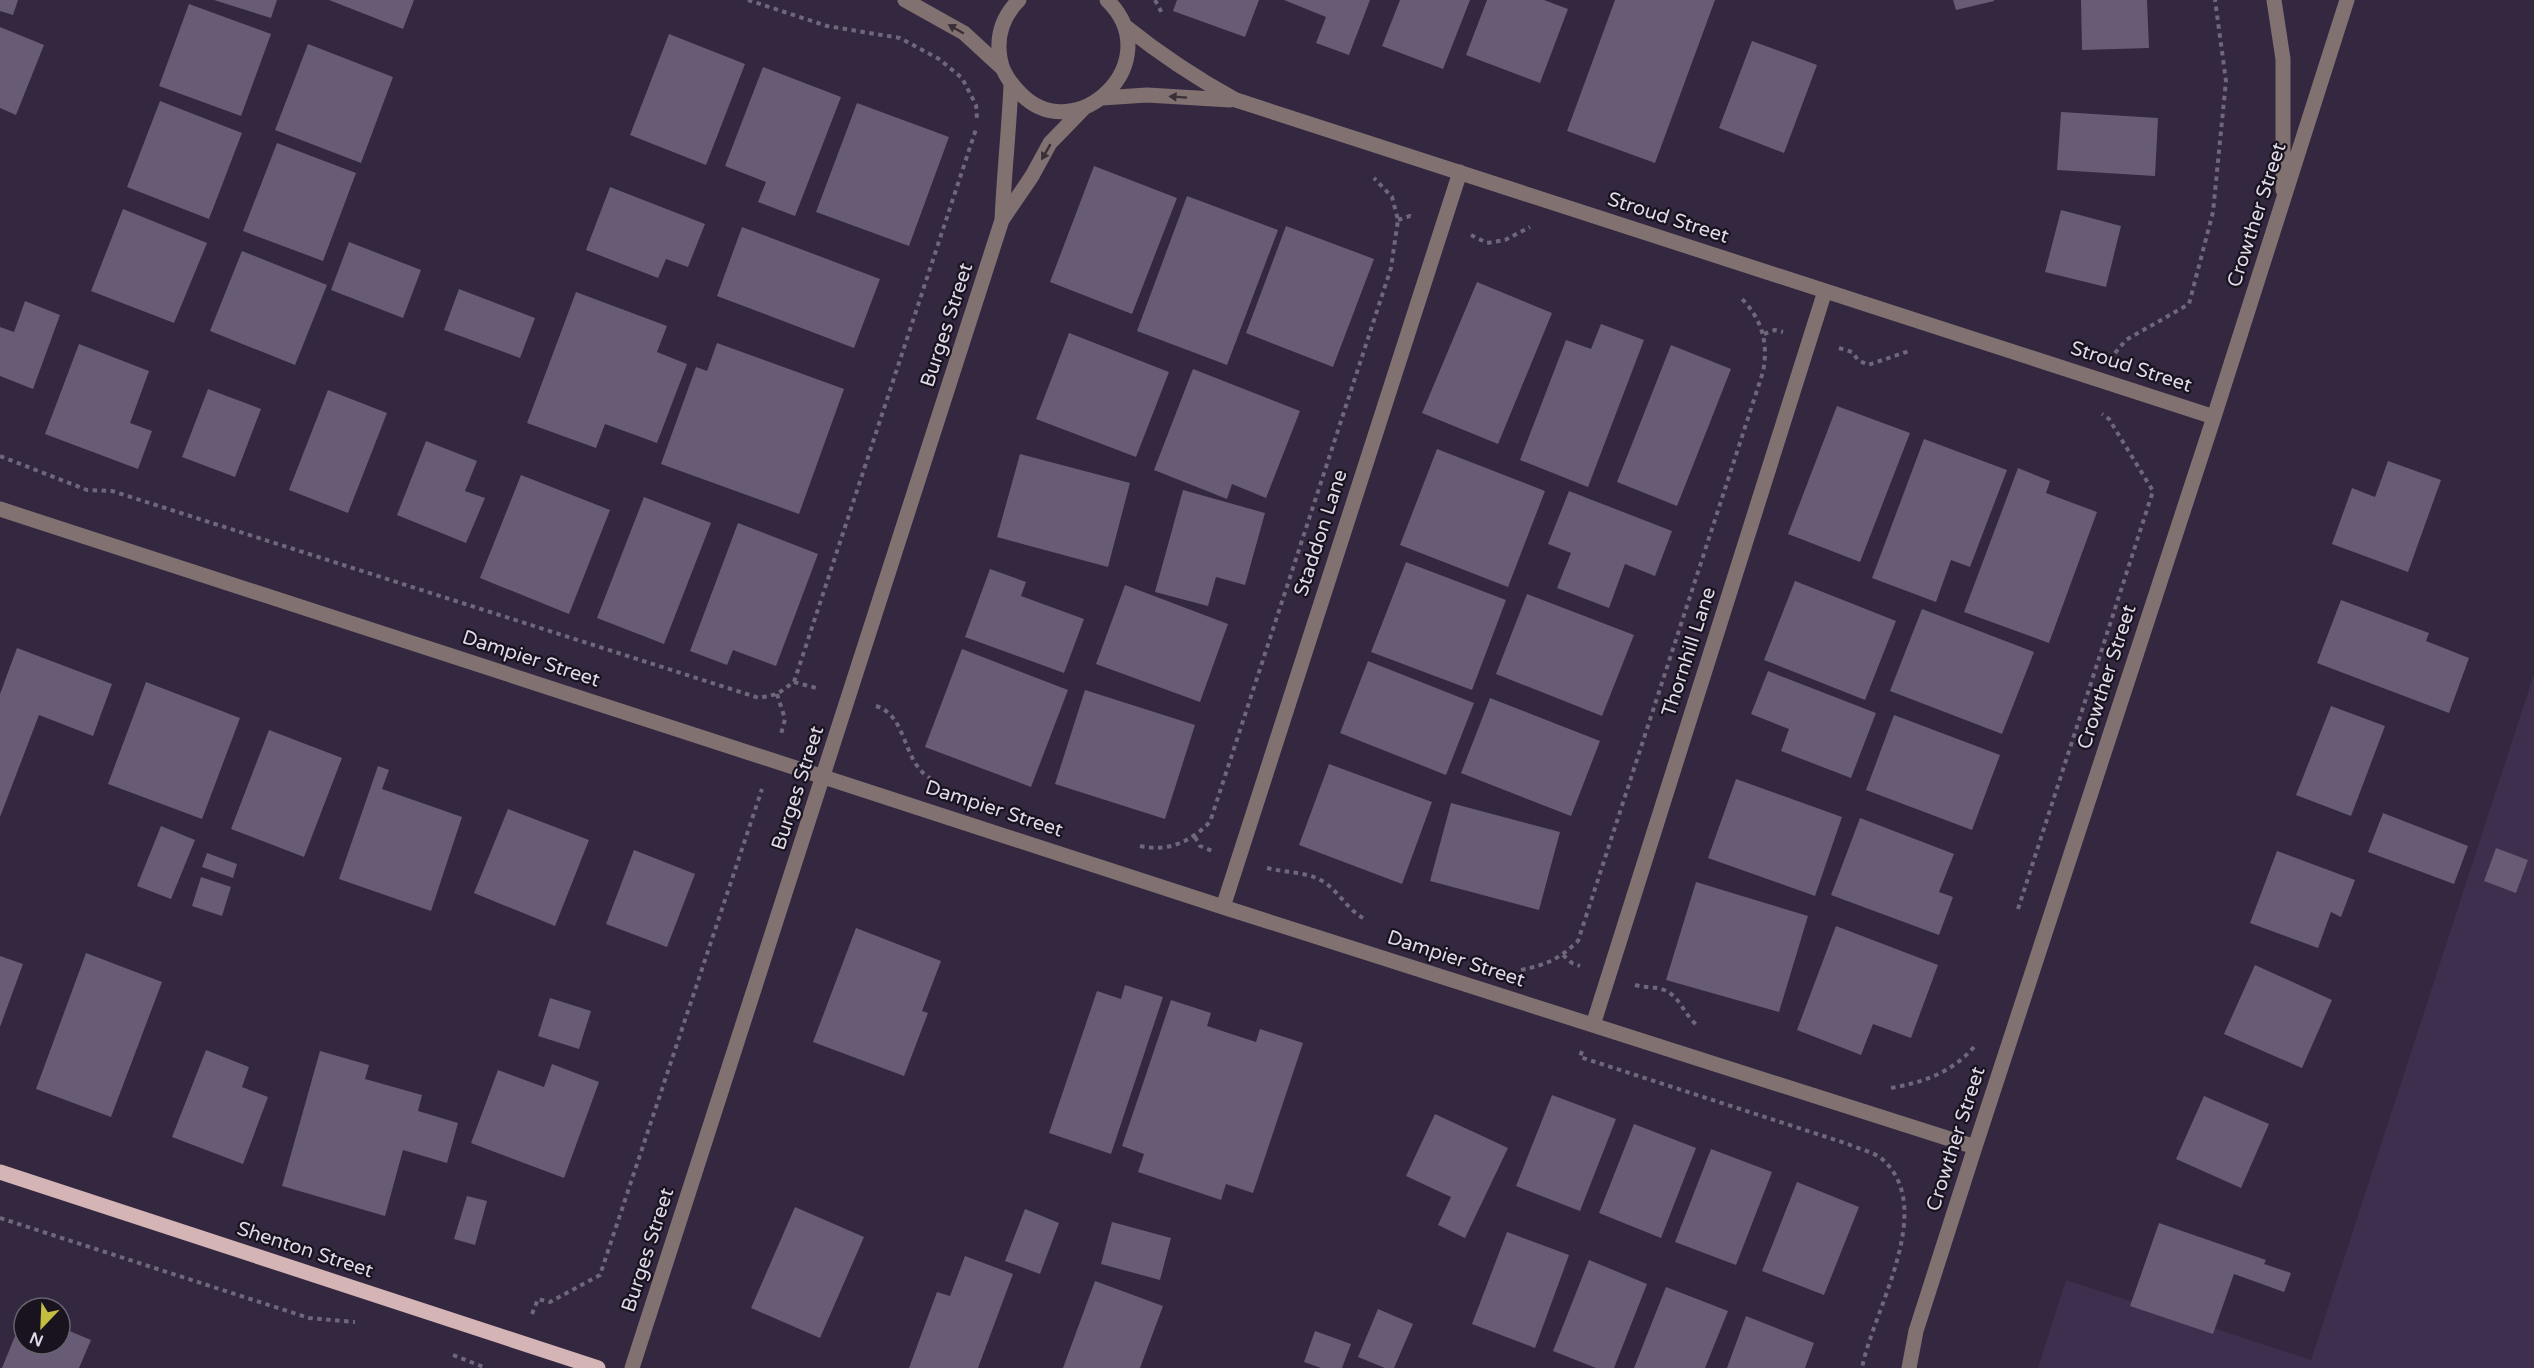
<svg xmlns="http://www.w3.org/2000/svg" width="2534" height="1368" font-family="'Varela Round',sans-serif">
  <rect width="100%" height="100%" fill="#332840"/>
  <path fill="#3d2f4d" d="M2534,674V1368H2038L2066,1280L2311,1360Z"/>
  <path fill="#675b76" d="M0,0H18L13,15L0,11Z
    M214,0H277L271,18Z
    M329,0H414L403,29Z
    M1177,0H1259L1245,37L1173,11Z
    M1284,0H1370L1349,55L1316,43L1326,17Z
    M1400,0H1470L1443,69L1382,46Z
    M1487,0H1544L1568,9L1540,83L1466,55Z
    M1615,0H1715L1655,163L1567,131Z
    M1953,0H1994V1L1956,10Z
    M2081,0H2147L2149,48L2082,50Z
    M189,4L271,34L241,116L159,86Z
    M0,27L44,45L16,115L0,108Z
    M669,34L745,64L706,165L630,135Z
    M1752,41L1817,65L1784,153L1719,128Z
    M308,44L393,77L361,163L275,130Z
    M763,67L841,97L795,216L758,202L766,182L725,166Z
    M160,101L242,133L209,219L127,187Z
    M857,103L949,137L909,246L816,212Z
    M2061,112L2158,118L2155,176L2057,170Z
    M277,143L356,173L323,261L243,231Z
    M1094,166L1177,198L1132,314L1050,282Z
    M610,187L705,224L688,267L666,259L658,278L586,250Z
    M1187,196L1278,230L1227,365L1137,331Z
    M123,209L207,243L174,323L91,291Z
    M2061,210L2121,226L2106,287L2045,272Z
    M1286,226L1374,259L1333,367L1246,333Z
    M742,227L880,279L854,348L717,296Z
    M349,242L421,270L403,318L331,290Z
    M242,251L327,285L295,365L210,331Z
    M1477,282L1552,313L1498,444L1422,413Z
    M459,289L535,318L520,358L444,330Z
    M576,292L667,326L657,352L687,364L657,443L605,424L596,448L527,423Z
    M25,301L60,315L33,389L0,376V327L14,332Z
    M1601,324L1644,340L1588,487L1520,460L1566,340L1591,349Z
    M1069,333L1169,372L1136,457L1036,419Z
    M717,343L844,389L799,514L661,464L696,367L707,371Z
    M79,344L149,371L130,423L152,431L138,469L45,434Z
    M1671,345L1731,369L1677,506L1617,482Z
    M1193,369L1300,411L1266,498L1232,484L1227,499L1154,470Z
    M208,389L261,409L235,477L182,457Z
    M328,390L387,413L348,513L289,490Z
    M1837,406L1910,433L1860,562L1788,534Z
    M1924,439L2007,470L1970,567L1951,560L1936,602L1872,578Z
    M426,441L477,461L465,491L485,498L466,543L397,515Z
    M1437,449L1545,491L1508,587L1400,545Z
    M1020,454L1130,483L1108,567L997,537Z
    M2388,461L2441,480L2408,572L2332,544L2352,488L2375,497Z
    M2018,468L2050,481L2046,493L2097,512L2049,643L1964,612Z
    M521,475L610,510L569,614L480,578Z
    M1183,490L1265,513L1245,585L1216,577L1208,606L1155,592Z
    M1569,491L1672,531L1655,576L1625,564L1609,608L1557,588L1571,553L1548,544Z
    M644,497L711,523L664,644L597,618Z
    M738,523L818,554L776,666L733,650L727,665L690,651Z
    M1406,562L1506,600L1472,690L1371,652Z
    M990,569L1026,582L1021,596L1084,619L1064,673L965,637Z
    M1795,581L1896,621L1865,700L1764,660Z
    M1125,585L1228,624L1200,702L1096,664Z
    M1527,594L1634,635L1602,716L1496,674Z
    M2341,600L2429,633L2426,641L2469,658L2449,713L2317,663Z
    M1922,609L2034,652L2002,734L1890,691Z
    M17,648L112,684L93,736L39,715L0,817V694Z
    M962,649L1068,690L1031,787L925,747Z
    M1368,661L1474,703L1446,775L1340,733Z
    M1768,671L1876,713L1851,778L1781,751L1789,729L1751,714Z
    M146,682L240,718L202,819L108,784Z
    M1085,690L1195,725L1165,819L1055,784Z
    M1490,698L1600,741L1571,816L1461,773Z
    M2331,706L2385,726L2351,816L2296,795Z
    M1894,715L2000,755L1972,830L1866,790Z
    M269,730L342,758L304,857L231,829Z
    M1329,764L1432,802L1402,884L1299,845Z
    M378,766L389,770L382,789L462,817L431,911L339,879Z
    M1736,779L1842,817L1815,896L1708,858Z
    M1451,803L1560,832L1539,910L1430,881Z
    M508,809L589,840L555,926L474,893Z
    M2383,813L2468,846L2454,884L2368,852Z
    M1860,818L1954,854L1939,892L1953,897L1939,935L1831,895Z
    M161,826L195,840L171,899L137,886Z
    M2496,848L2528,860L2516,893L2484,881Z
    M634,850L695,874L667,947L606,924Z
    M2277,851L2355,880L2341,917L2331,912L2318,948L2250,923Z
    M207,853L237,864L233,878L202,867Z
    M201,877L231,887L222,916L192,906Z
    M1696,882L1808,916L1779,1012L1666,980Z
    M1836,926L1938,965L1911,1038L1873,1024L1861,1055L1797,1030Z
    M856,928L941,961L922,1011L928,1013L904,1076L813,1042Z
    M86,953L162,982L111,1117L36,1089Z
    M0,956L23,964L0,1027Z
    M2255,965L2332,1000L2302,1068L2224,1034Z
    M1125,985L1163,997L1111,1154L1049,1133L1097,991L1121,999Z
    M550,998L591,1011L579,1049L538,1036Z
    M1171,1000L1211,1013L1207,1026L1256,1042L1260,1029L1303,1043L1253,1193L1226,1184L1221,1200L1138,1172L1144,1154L1122,1146Z
    M206,1050L249,1067L242,1087L268,1097L243,1164L172,1137Z
    M320,1051L369,1065L365,1079L422,1095L418,1111L458,1123L447,1163L403,1150L385,1216L282,1186Z
    M552,1064L599,1082L564,1178L471,1143L498,1070L544,1087Z
    M1552,1095L1616,1119L1580,1211L1516,1186Z
    M2204,1096L2269,1124L2241,1188L2176,1159Z
    M1435,1114L1508,1148L1465,1238L1438,1225L1451,1197L1406,1176Z
    M1634,1124L1696,1148L1661,1238L1599,1213Z
    M1711,1149L1772,1172L1736,1265L1675,1242Z
    M1797,1182L1859,1207L1824,1295L1762,1271Z
    M467,1196L487,1201L475,1245L454,1239Z
    M795,1207L864,1237L820,1338L751,1308Z
    M1025,1209L1059,1223L1040,1274L1005,1261Z
    M1112,1222L1171,1238L1160,1280L1101,1264Z
    M2159,1223L2266,1260L2264,1264L2291,1273L2284,1292L2234,1274L2213,1334L2130,1306Z
    M1507,1232L1569,1255L1535,1348L1472,1324Z
    M965,1256L1013,1274L978,1368H909L937,1292L950,1296Z
    M1589,1260L1647,1284L1614,1368H1596L1553,1351Z
    M1095,1281L1163,1306L1140,1368H1063Z
    M1666,1287L1728,1311L1705,1368H1634Z
    M1378,1309L1413,1324L1394,1368H1385L1358,1357Z
    M24,1314V1344H60V1327L91,1340L79,1368H2Z
    M1746,1316L1814,1343L1805,1368H1727Z
    M1315,1331L1351,1344L1342,1368H1321L1304,1362Z"/>
  <g fill="none" stroke-linecap="round" stroke-linejoin="round">
    <path stroke="#70677b" stroke-width="4" stroke-dasharray="4.5 4.5" stroke-linecap="butt" d="M748,0L827,26L900,38L939,59L962,78L976,105L977,118
      M1155,0L1163,15
      M1398,220L1410,216L1415,218
      M1471,235L1487,243L1505,240L1530,227
      M1764,334L1775,330L1783,332
      M1839,348L1852,352L1858,360L1868,365L1909,351
      M2115,353L2126,340L2189,304L2213,212L2226,81L2215,0
      M0,456L87,490L112,491L759,698L777,694L794,682L976,129
      M794,682L820,689
      M777,694L785,719L781,734
      M876,706C908,716 902,762 930,778
      M1195,837L1200,846L1212,851
      M1140,846C1169,852 1190,842 1210,822L1391,268L1398,220L1392,197L1374,178
      M1267,868C1286,873 1306,871 1324,882C1339,892 1347,909 1363,918
      M2018,909L2153,491L2109,419L2102,414
      M1563,955L1572,963L1580,966
      M1521,970C1546,965 1559,959 1578,941L1763,372C1769,341 1761,317 1739,296
      M1635,985C1645,988 1654,986 1664,990C1680,996 1684,1015 1697,1025
      M1582,1051L1580,1057L1848,1144C1858,1149 1874,1152 1882,1159C1938,1208 1873,1310 1862,1368
      M1891,1088C1924,1082 1951,1073 1974,1047
      M0,1218L309,1318L355,1322
      M532,1314L538,1299L550,1302L600,1275L762,789
      M453,1355L486,1368"/>
    <path stroke="#817171" stroke-width="15" d="M905,0L964,33L1001,67
      M1019,0C1003,16 996,35 1000,58C1002,72 1010,83 1020,93C1076,151 1170,61 1107,0
      M2274,0L2283,59V190
      M1125,26C1161,55 1196,78 1236,100L2214,417
      M1102,98L1147,95L1230,100
      M1002,220C1004,175 1009,130 1011,85
      M0,509L1223,907L1975,1147
      M1223,907L1460,172
      M1593,1025L1825,291
      M632,1368L1002,220L1032,176L1050,143L1084,108
      M1909,1368L1916,1331L1975,1147L2214,417L2347,0"/>
    <path stroke="#d5b4b5" stroke-width="15" d="M0,1172L598,1368"/>
  </g>
  <defs><path id="oneway-solid" d="M-6-.8H1V-3.2L6.5 0L1 3.2V.8H-6Z" transform="scale(1.5)"/></defs>
  <g fill="#382f37">
    <use href="#oneway-solid" transform="translate(956 29) rotate(-150)"/>
    <use href="#oneway-solid" transform="translate(1178 97) rotate(-176)"/>
    <use href="#oneway-solid" transform="translate(1046 152) rotate(120)"/>
  </g>
  <g text-anchor="middle" dominant-baseline="central" stroke-width="4.5" stroke-linejoin="round" paint-order="stroke">
    <g font-size="20" fill="#dfd9e8" stroke="#18131e">
      <text transform="translate(2257 215) rotate(-72)">Crowther Street</text>
      <text transform="translate(1668 218) rotate(18)">Stroud Street</text>
      <text transform="translate(947 325) rotate(-72)">Burges Street</text>
      <text transform="translate(2131 367) rotate(18)">Stroud Street</text>
      <text transform="translate(1321 533) rotate(-72)">Staddon Lane</text>
      <text transform="translate(1689 652) rotate(-72)">Thornhill Lane</text>
      <text transform="translate(531 659) rotate(18)">Dampier Street</text>
      <text transform="translate(2107 677) rotate(-72)">Crowther Street</text>
      <text transform="translate(798 788) rotate(-72)">Burges Street</text>
      <text transform="translate(994 809) rotate(18)">Dampier Street</text>
      <text transform="translate(1456 959) rotate(18)">Dampier Street</text>
      <text transform="translate(1956 1139) rotate(-72)">Crowther Street</text>
      <text transform="translate(305 1250) rotate(18)">Shenton Street</text>
      <text transform="translate(648 1250) rotate(-72)">Burges Street</text>
    </g>
  </g>
  <g transform="translate(42 1326) rotate(203)"><circle r="28" fill="#18131e" stroke="#68626f" stroke-width="1.5"/>
  <path d="M0-4.5L10 22L0 15L-10 22Z" fill="#c1be40"/>
  <text y="-9" font-size="16" font-weight="bold" text-anchor="middle" fill="#dfd9e8">N</text>
  </g>
</svg>
